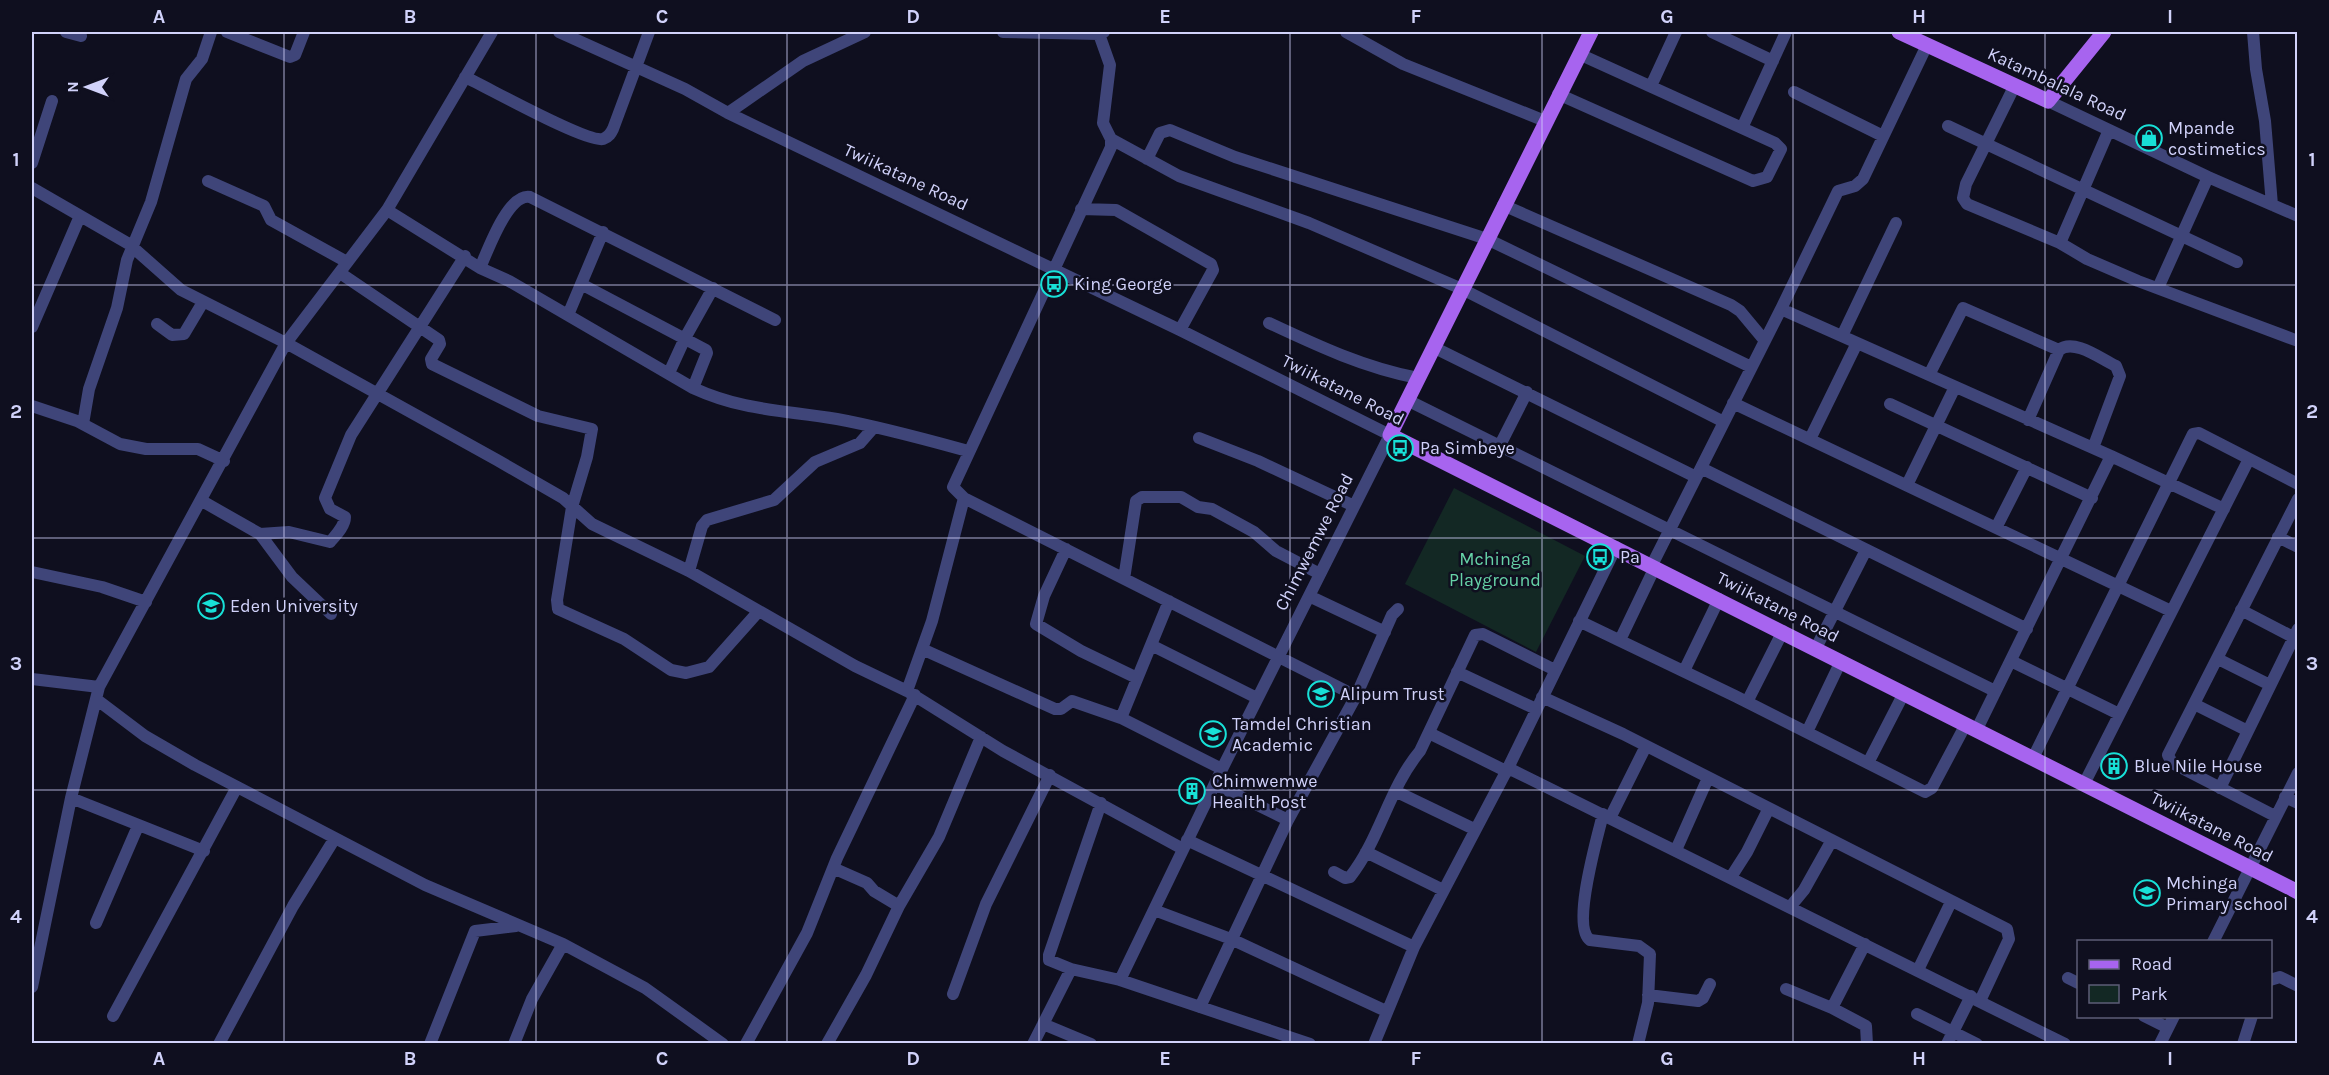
<svg xmlns="http://www.w3.org/2000/svg" width="2329" height="1075" font-family="Karla,sans-serif">
  <rect width="100%" height="100%" fill="#0f0f1f"/>
  <path fill="#132824" d="M1454,488L1585,556L1536,652L1405,584Z"/>
  <g fill="none" stroke-linecap="round" stroke-linejoin="round">
    <path stroke="#3f4579" stroke-width="12" d="M66,32L81,36
      M227,32L290,57L295,55L304,32
      M559,32L685,89L728,113L1180,330L1390,435L1222,769L1120,980
      M1003,32L1099,34L1104,32
      M1346,32L1403,64L1545,121
      M1712,32L1773,61
      M2253,32L2256,69L2265,121L2272,205
      M1099,34L1110,65L1103,123L1111,139L1179,176L1309,223L1462,289L1724,422
      M465,77C487,87 586,143 603,139C609,137 611,133 613,129L649,32
      M2015,85L1966,184L1963,198L1967,204L2060,243L2087,259L2138,281L2298,341
      M1651,86L1676,32
      M1794,92L1883,136
      M1558,94L1753,181L1767,177L1781,149L1775,143L1579,54
      M2048,101L2208,177L2298,216
      M728,113L803,61L865,32
      M1948,126L2237,262
      M1742,128L1786,32
      M1111,139V147L953,487L964,498L1356,696
      M1147,159L1160,133L1170,130L1235,157L1487,239L1751,367
      M32,163L52,101
      M208,181L264,206L271,220L347,262
      M32,188L129,244L181,290L286,343L497,460L563,498L592,524L689,571L855,666L907,691L1003,751L1183,849
      M1503,205L1731,305L1740,311L1765,341
      M1081,209L1116,210L1211,264L1213,270L1180,330
      M387,210L480,268L509,281L693,388C743,411 784,410 837,419C881,427 924,439 968,451
      M2060,243L2109,130
      M480,268C488,250 508,193 530,197L775,320
      M340,273L439,340L440,344L431,359L432,364L538,416L592,429L587,457L572,507L557,600L558,609L624,639L671,670L686,673L709,667L758,612
      M581,284L706,350L707,353L693,388
      M2158,288L2208,177
      M1781,309L1838,191L1855,186L1863,179L1927,45
      M568,315L603,232
      M1269,323C1318,346 1365,368 1418,378
      M157,324L172,335L184,334L203,302
      M32,327L80,216
      M1842,336L1896,223
      M1433,347L1696,477
      M669,373L685,338L713,288
      M1929,375L1963,308L2059,350
      M1407,400L1995,691
      M1733,403L2171,611
      M1890,404L2092,498
      M32,406L77,421L120,444L146,449H198L224,461
      M2028,420L2059,350C2074,338 2101,359 2116,366L2120,376L2093,448
      M83,424L89,389L117,308L127,260L151,202L186,79L202,59L211,32
      M1199,438L1258,461L1354,506
      M1810,439L1857,343
      M1499,447L1527,392
      M2111,456L2224,509
      M1701,468L2027,629
      M1907,485L1955,387
      M202,501L260,534L292,577L331,614
      M1997,526L2027,467
      M260,534L289,532L330,542C336,535 345,526 345,517L330,509L325,498L351,435L465,256
      M2278,537L2298,547
      M1066,549L1044,596L1036,624L1081,651L1137,678
      M1652,565L1781,309L2111,456L1977,729
      M689,571L702,526L707,520L774,500L815,462L860,443L874,427
      M32,572L102,587L146,602
      M1124,579L1136,501L1142,497H1181L1198,507L1212,509L1254,532L1276,551L1320,574
      M1309,596L1385,632
      M2241,610L2293,637
      M1579,621L1735,696L1925,792L1932,788L1966,724
      M1620,640L1655,567
      M1151,645L1257,698
      M1816,648L1866,550
      M922,649L1055,709H1061L1072,701L1121,718L1222,769
      M2218,659L2270,685
      M2011,661L2119,714
      M1684,671L1719,599
      M1457,672L1536,709
      M32,679L99,687
      M907,691L932,621L964,498
      M1542,697L1623,734L2007,929L2009,939L1980,1001
      M96,699L145,736L195,765L425,885L563,944L645,988L723,1044
      M1747,702L1783,631
      M2194,704L2248,731
      M1121,718L1169,601
      M1807,732L1841,661
      M1429,733L1506,771
      M2033,758L2193,434L2199,433L2298,484
      M1868,763L1904,693
      M1508,768L2065,1044
      M1215,784L1288,820L1356,696L1392,615L1398,609
      M2084,784L2249,459
      M2220,788L2298,629
      M1395,791L1474,829
      M2285,797L2298,803
      M71,798L204,851
      M1101,803L1049,955V960L1071,969L1120,980L1310,1044
      M1603,814C1598,835 1571,927 1590,940L1639,946L1650,954L1648,1003L1638,1044
      M2275,816L2172,763L2168,755L2298,499
      M1610,818L1646,746
      M1187,840L1414,947
      M1676,850L1708,778
      M1366,852L1443,890
      M833,868L867,883L874,891L899,906
      M1334,872L1345,878L1350,877C1380,839 1389,788 1420,751L1475,635L1483,634L1555,670
      M1731,877L1747,852L1769,808
      M1790,907L1804,890L1832,840
      M1154,910L1231,939L1386,1011
      M96,923L138,826
      M2213,942L2298,773
      M1918,970L1951,902
      M2068,978L2078,983
      M2270,980L2280,977L2298,986
      M32,987L71,798L99,687L286,343L387,210L492,32
      M1786,989L1832,1008L1865,944
      M953,994L986,904L1050,775
      M1648,995L1698,1001L1703,998L1710,984
      M1200,1007L1288,820
      M1832,1008L1866,1026L1867,1044
      M1917,1014L1977,1044
      M113,1016L237,787
      M2144,1016L2168,1028
      M1043,1024L1091,1044
      M219,1044L293,906L335,838
      M430,1044L475,931L516,926
      M514,1044L532,999L563,944
      M746,1044L807,933L837,858L915,695
      M827,1044L866,975L899,906L939,837L981,737
      M1033,1044L1071,969
      M1374,1044L1414,947L1508,768L1616,547
      M1947,1044L1971,996
      M2160,1044L2174,1016
      M2243,1044L2252,1016"/>
    <path stroke="#a764ef" stroke-width="15" d="M1591,32L1390,435L2298,892
      M1899,32L2048,101L2104,32"/>
  </g>
  <path fill="none" stroke="#d1d2fa" stroke-width="1.5" stroke-opacity="0.55" d="M284,32V1044M536,32V1044M787,32V1044M1039,32V1044M1290,32V1044M1542,32V1044M1793,32V1044M2045,32V1044M32,285H2298M32,538H2298M32,790H2298"/>
  <defs>
    <g id="shop-ring" transform="scale(1.35)"><circle r="9.5" fill="#0f0f1f" stroke="#18e0d7" stroke-width="1.5"/><path d="M-5-2.5h2.3a2.7 3.5 0 0 1 5.4 0H5L5.5 6h-11ZM-1.5-2.5h3a1.5 2.3 0 0 0-3 0Z" fill="#18e0d7"/></g>
    <g id="bus-ring" transform="scale(1.35)"><circle r="9.5" fill="#0f0f1f" stroke="#18e0d7" stroke-width="1.5"/><path d="M-5-6H5V4H4V6H2V4H-2V6H-4V4H-5ZM-3.5-4V0h7V-4ZM-3.5 1.2v1.5H-2V1.2ZM2 1.2v1.5H3.5V1.2Z" fill="#18e0d7"/></g>
    <g id="university-ring" transform="scale(1.35)"><circle r="9.5" fill="#0f0f1f" stroke="#18e0d7" stroke-width="1.5"/><path d="M0-5L7-2L0 1L-7-2ZM-4 1L0 2.5L4 1V4Q0 6-4 4Z" fill="#18e0d7"/></g>
    <g id="school-ring" transform="scale(1.35)"><circle r="9.5" fill="#0f0f1f" stroke="#18e0d7" stroke-width="1.5"/><path d="M0-5L7-2L0 1L-7-2ZM-4 1L0 2.5L4 1V4Q0 6-4 4Z" fill="#18e0d7"/></g>
    <g id="building-ring" transform="scale(1.35)"><circle r="9.5" fill="#0f0f1f" stroke="#18e0d7" stroke-width="1.5"/><path d="M-4-6H4V6H1V3H-1V6H-4ZM-2.5-4.3h1.7v1.8h-1.7ZM.8-4.3h1.7v1.8H.8ZM-2.5-1h1.7V.8h-1.7ZM.8-1h1.7V.8H.8Z" fill="#18e0d7"/></g>
  </defs>
  <g fill-rule="evenodd">
    <use href="#shop-ring" x="2149" y="138"/>
    <use href="#bus-ring" x="1054" y="284"/>
    <use href="#bus-ring" x="1400" y="448"/>
    <use href="#bus-ring" x="1600" y="557"/>
    <use href="#university-ring" x="211" y="606"/>
    <use href="#school-ring" x="1321" y="694"/>
    <use href="#school-ring" x="1213" y="734"/>
    <use href="#building-ring" x="2114" y="766"/>
    <use href="#building-ring" x="1192" y="791"/>
    <use href="#school-ring" x="2147" y="893"/>
  </g>
  <g text-anchor="middle" dominant-baseline="central" stroke-width="5" stroke-linejoin="round" paint-order="stroke">
    <g font-size="18" fill="#d1d2fa" stroke="#0f0f1f">
      <text transform="translate(2057 84) rotate(25)">Katambalala Road</text>
      <text transform="translate(906 177) rotate(25)">Twiikatane Road</text>
      <text transform="translate(1343 390) rotate(27)">Twiikatane Road</text>
      <text transform="translate(1314 542) rotate(-63)">Chimwemwe Road</text>
      <text transform="translate(1778 607) rotate(27)">Twiikatane Road</text>
      <text transform="translate(2212 827) rotate(27)">Twiikatane Road</text>
    </g>
    <g font-size="18" fill="#d1d2fa" stroke="#0f0f1f" text-anchor="start">
      <text x="2168" y="128">Mpande<tspan x="2168" dy="21">costimetics</tspan></text>
      <text x="1074" y="284">King George</text>
      <text x="1420" y="448">Pa Simbeye</text>
      <text x="1620" y="557">Pa</text>
      <text x="230" y="606">Eden University</text>
      <text x="1340" y="694">Alipum Trust</text>
      <text x="1232" y="724">Tamdel Christian<tspan x="1232" dy="21">Academic</tspan></text>
      <text x="2134" y="766">Blue Nile House</text>
      <text x="1212" y="781">Chimwemwe<tspan x="1212" dy="21">Health Post</tspan></text>
      <text x="2166" y="883">Mchinga<tspan x="2166" dy="21">Primary school</tspan></text>
    </g>
    <g font-size="18" fill="#66d2a7" stroke="#0f0f1f">
      <text x="1495" y="559">Mchinga<tspan x="1495" dy="21">Playground</tspan></text>
    </g>
  </g>
  <rect width="2329" height="1075" fill="none" stroke="#0f0f1f" stroke-width="66"/>
  <rect x="2077" y="940" width="195" height="78" fill="#0f0f1f" stroke="#5d5d77" stroke-width="1.5"/>
  <rect x="2089" y="960" width="30" height="9" fill="#a764ef" stroke="#5d5d77" stroke-width="1.5"/>
  <text x="2131" y="970" font-size="18" fill="#d1d2fa">Road</text>
  <rect x="2089" y="985" width="30" height="18" fill="#132824" stroke="#5d5d77" stroke-width="1.5"/>
  <text x="2131" y="1000" font-size="18" fill="#d1d2fa">Park</text>
  <g transform="translate(87 87) rotate(270)" stroke="#0f0f1f" stroke-width="4.5" paint-order="stroke">
  <path d="M0-4.5L10 22L0 15L-10 22Z" fill="#d1d2fa"/>
  <text y="-9" font-size="16" font-weight="bold" text-anchor="middle" fill="#d1d2fa">N</text>
  </g>
  <rect x="33" y="33" width="2263" height="1009" fill="none" stroke="#d1d2fa" stroke-width="2"/>
  <g font-size="20" text-anchor="middle" font-weight="bold" fill="#d1d2fa">
    <text x="159" y="23">A</text>
    <text x="410" y="23">B</text>
    <text x="662" y="23">C</text>
    <text x="913" y="23">D</text>
    <text x="1165" y="23">E</text>
    <text x="1416" y="23">F</text>
    <text x="1667" y="23">G</text>
    <text x="1919" y="23">H</text>
    <text x="2170" y="23">I</text>
    <text x="16" y="166">1</text>
    <text x="2312" y="166">1</text>
    <text x="16" y="418">2</text>
    <text x="2312" y="418">2</text>
    <text x="16" y="670">3</text>
    <text x="2312" y="670">3</text>
    <text x="16" y="923">4</text>
    <text x="2312" y="923">4</text>
    <text x="159" y="1065">A</text>
    <text x="410" y="1065">B</text>
    <text x="662" y="1065">C</text>
    <text x="913" y="1065">D</text>
    <text x="1165" y="1065">E</text>
    <text x="1416" y="1065">F</text>
    <text x="1667" y="1065">G</text>
    <text x="1919" y="1065">H</text>
    <text x="2170" y="1065">I</text>
  </g>
</svg>
